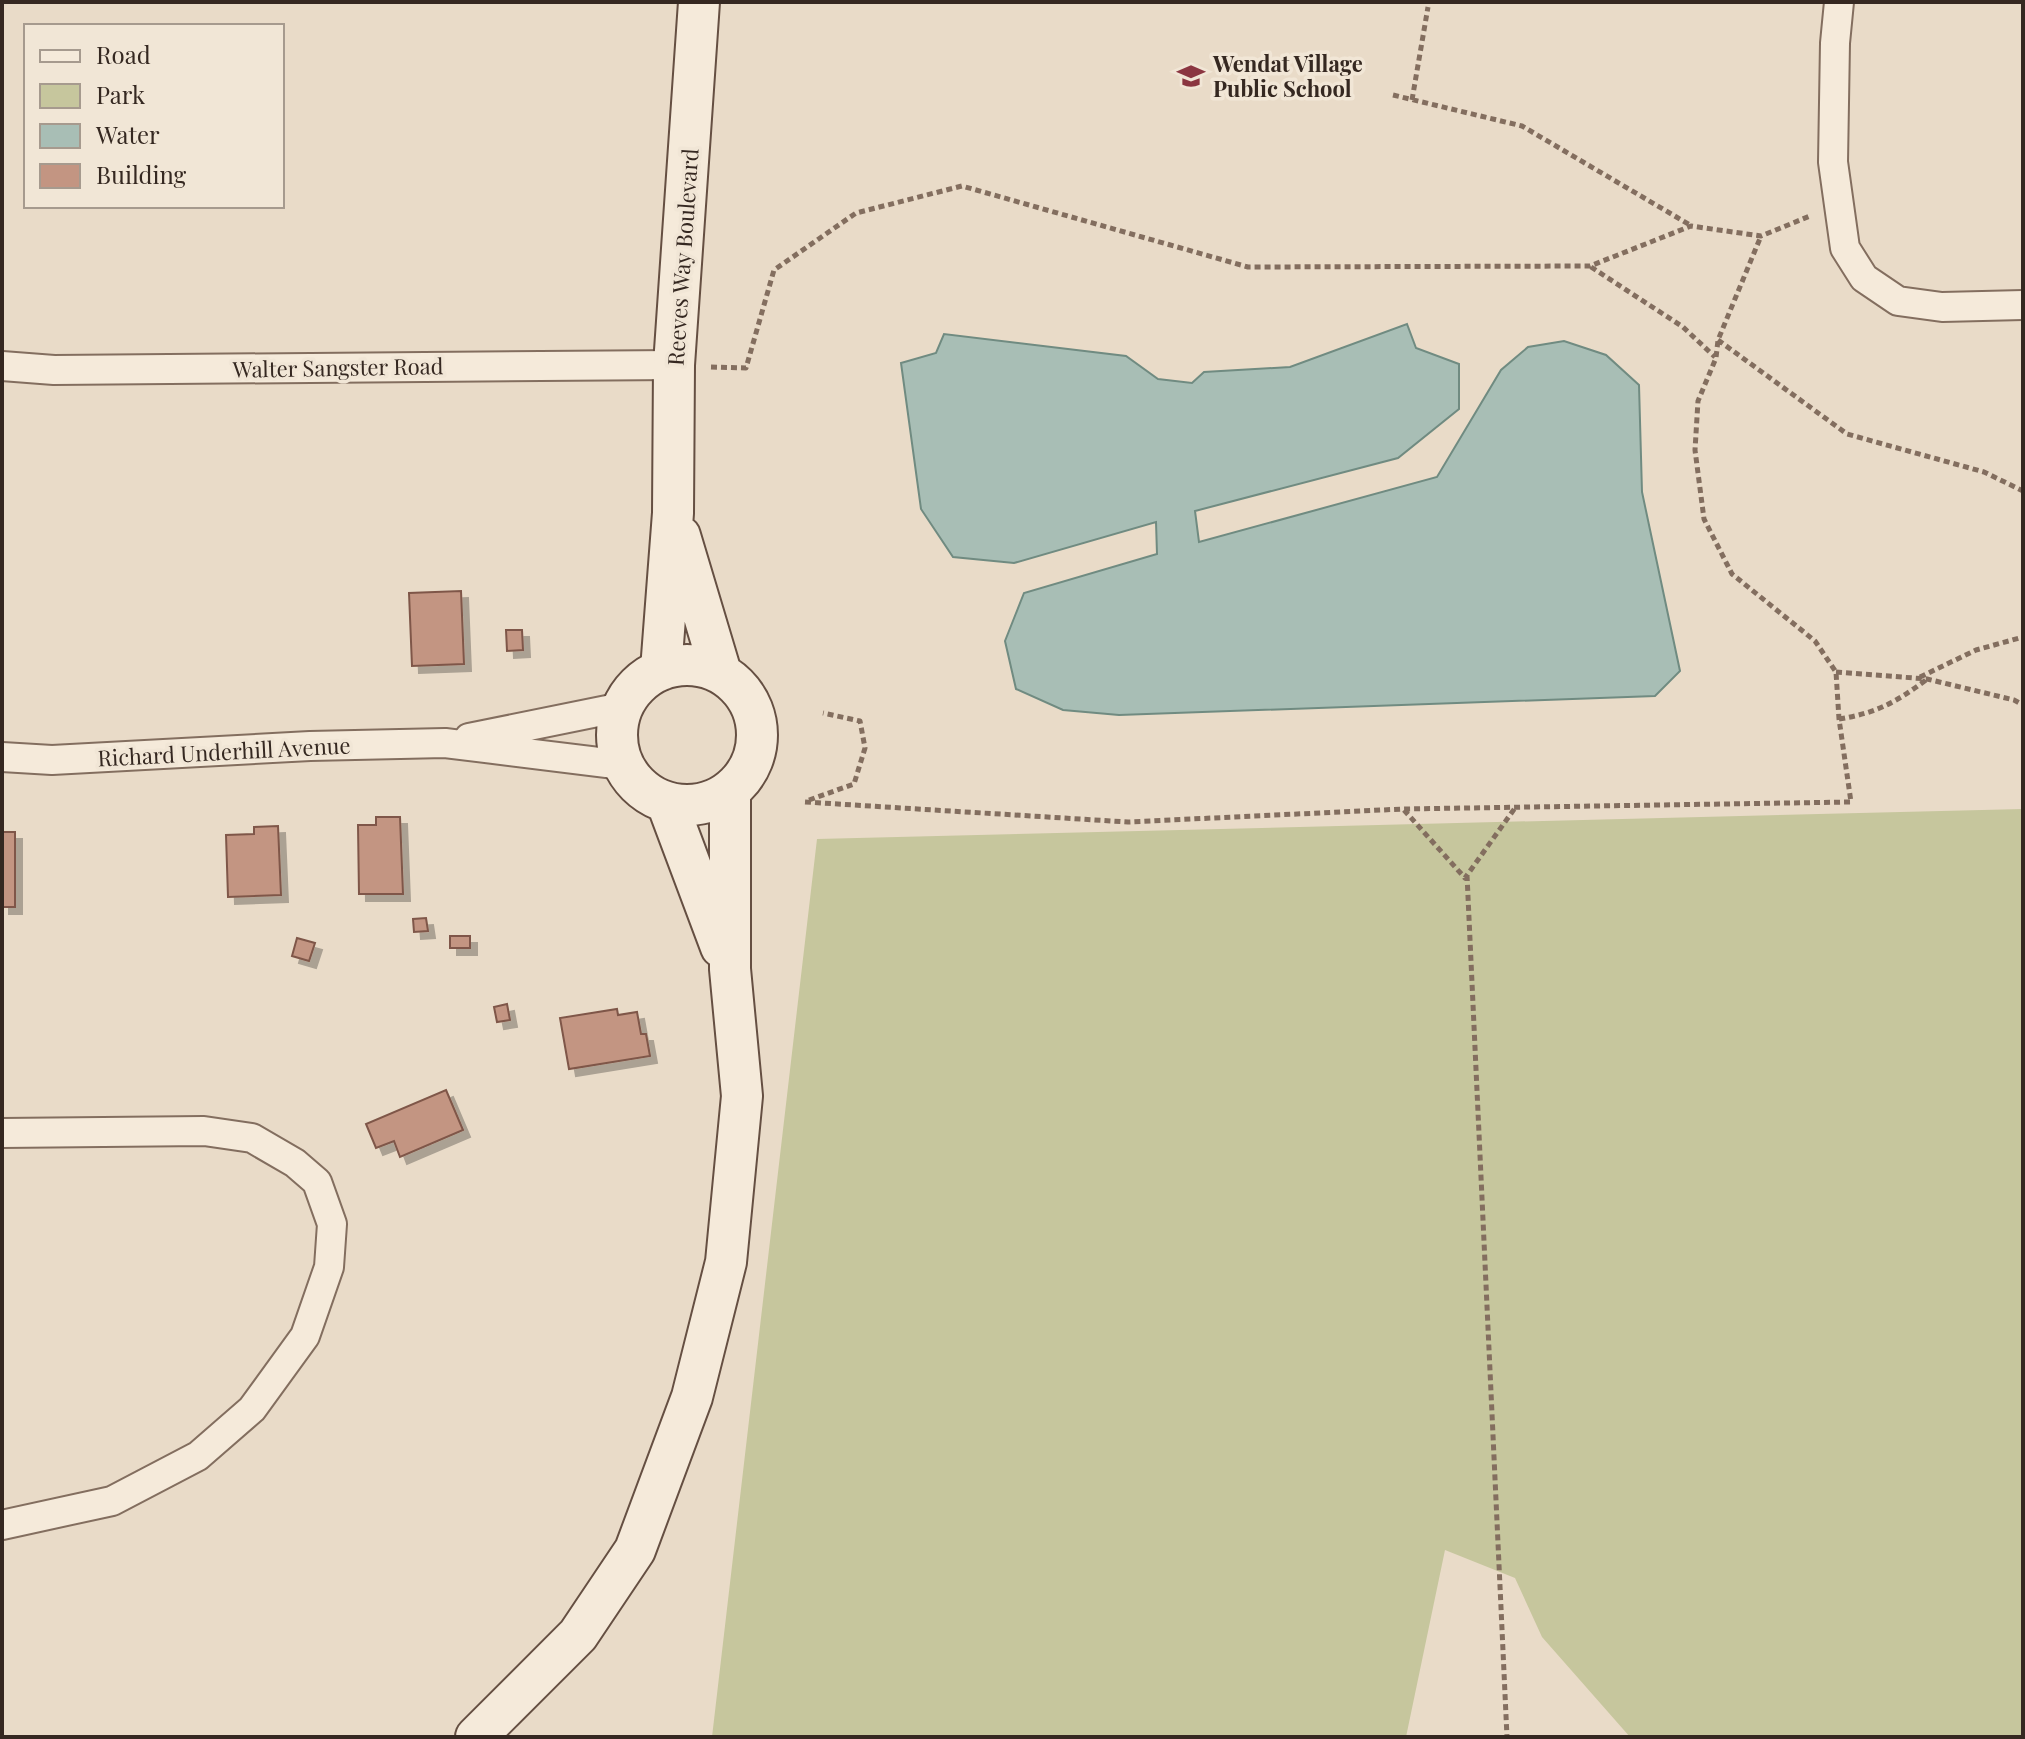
<svg xmlns="http://www.w3.org/2000/svg" width="2025" height="1739" font-family="'Playfair Display',serif">
  <defs>
    <filter id="shadow"><feDropShadow dx="7" dy="7" stdDeviation="0" flood-color="#0004"/></filter>
  </defs>
  <rect width="100%" height="100%" fill="#e9dbc8"/>
  <path fill="#c6c69d" d="M2023,809V1737H1630L1542,1637L1515,1578L1445,1550L1406,1737H712L817,839Z"/>
  <path fill="#a8beb5" stroke="#708b81" stroke-width="2" d="M1407,324L1416,348L1459,364V409L1398,458L1195,511L1199,542L1437,477L1501,370L1528,347L1564,341L1606,355L1639,385L1642,492L1680,671L1655,696L1119,715L1063,710L1016,689L1005,641L1024,593L1157,554L1156,522L1014,563L953,557L921,509L901,363L936,353L944,334L1126,356L1158,379L1192,383L1204,372L1290,367Z"/>
  <path fill="#c39582" stroke="#7f5748" stroke-width="2" filter="url(#shadow)" d="M461,591L464,664L412,666L409,593Z
    M506,630H522L523,650L507,651Z
    M376,817H400L403,894H359L358,825H376Z
    M278,826L281,895L228,897L226,835L254,834V827Z
    M2,832H15V907H2Z
    M426,918L428,931L414,932L413,919Z
    M450,936H470V948H450Z
    M297,938L315,943L309,961L292,956Z
    M507,1004L510,1020L497,1022L494,1007Z
    M617,1009L618,1015L637,1012L641,1034H646L650,1056L569,1069L560,1018Z
    M446,1090L463,1130L400,1157L394,1141L376,1148L366,1124Z"/>
  <g fill="none" stroke-linecap="round" stroke-linejoin="round">
    <g stroke="#836e5f" stroke-width="32">
      <path id="street" d="M1839,2L1835,43L1833,162L1845,248L1864,278L1898,301L1942,307L2023,305
        M2,366L54,370L674,365
        M469,738L622,707
        M2,757L52,760L310,746L445,743L623,765
        M2,1133L204,1131L252,1138L295,1163L317,1182L332,1224L329,1267L305,1336L252,1409L198,1456L112,1501L2,1525"/>
    </g>
    <g stroke="#654f42" stroke-width="44">
      <path id="secondary" d="M680,536L721,673
        M617 735a70 70 0 1 1 140 0a70 70 0 1 1-140 0Z
        M661,670L673,513L674,365L699,2
        M667,803L721,947
        M476,1737L578,1635L635,1550L692,1397L726,1262L742,1096L730,969V792"/>
    </g>
    <path stroke="#836e5f" stroke-width="5" stroke-dasharray="6 4" stroke-linecap="butt" d="M1393,95L1522,126L1690,225
      M1412,100L1428,7
      M1591,267L1683,327L1715,357
      M1718,340L1847,434L1984,472L2023,491
      M711,367L746,368L774,270L856,213L962,186L1248,267L1590,266L1691,226L1761,236L1810,216
      M1836,672L1927,679L2014,700L2023,705
      M1920,677L1976,650L2023,637
      M1839,719C1877,713 1896,702 1926,680
      M809,800L854,784L865,748L860,721L823,713
      M805,802L1128,822L1403,809L1851,802L1839,719L1836,672L1815,641L1732,574L1704,519L1695,450L1698,401L1716,358L1718,340L1761,236
      M1404,810L1465,878L1515,808
      M1467,875L1507,1737"/>
    <use href="#street" stroke="#f5eada" stroke-width="28"/>
    <use href="#secondary" stroke="#f5eada" stroke-width="40"/>
  </g>
  <defs>
    <g id="school-bare" transform="scale(2.16)"><path d="M0-5L7-2L0 1L-7-2ZM-4 1L0 2.5L4 1V4Q0 6-4 4Z" fill="#8b3641" stroke="#f1e6d6" stroke-width="2.5" paint-order="stroke"/></g>
  </defs>
  <g fill-rule="evenodd">
    <use href="#school-bare" x="1191" y="76"/>
  </g>
  <g text-anchor="middle" dominant-baseline="central" stroke-width="7" stroke-linejoin="round" paint-order="stroke">
    <g font-size="22" font-weight="bold" fill="#352821" stroke="#f1e6d6" text-anchor="start">
      <text x="1213" y="63">Wendat Village<tspan x="1213" dy="25">Public School</tspan></text>
    </g>
    <g font-size="22" fill="#352821" stroke="#f1e6d6">
      <text transform="translate(682 257) rotate(-86)">Reeves Way Boulevard</text>
      <text transform="translate(338 367) rotate(-1)">Walter Sangster Road</text>
      <text transform="translate(224 751) rotate(-3)">Richard Underhill Avenue</text>
    </g>
  </g>
  <rect width="2025" height="1739" fill="none" stroke="#352821" stroke-width="8"/>
  <rect x="24" y="24" width="260" height="184" fill="#f1e6d6" stroke="#a69a8e" stroke-width="2"/>
  <rect x="40" y="50" width="40" height="12" fill="#f5eada" stroke="#a69a8e" stroke-width="2"/>
  <text x="96" y="64" font-size="24" fill="#352821">Road</text>
  <rect x="40" y="84" width="40" height="24" fill="#c6c69d" stroke="#a69a8e" stroke-width="2"/>
  <text x="96" y="104" font-size="24" fill="#352821">Park</text>
  <rect x="40" y="124" width="40" height="24" fill="#a8beb5" stroke="#a69a8e" stroke-width="2"/>
  <text x="96" y="144" font-size="24" fill="#352821">Water</text>
  <rect x="40" y="164" width="40" height="24" fill="#c39582" stroke="#a69a8e" stroke-width="2"/>
  <text x="96" y="184" font-size="24" fill="#352821">Building</text>
</svg>
